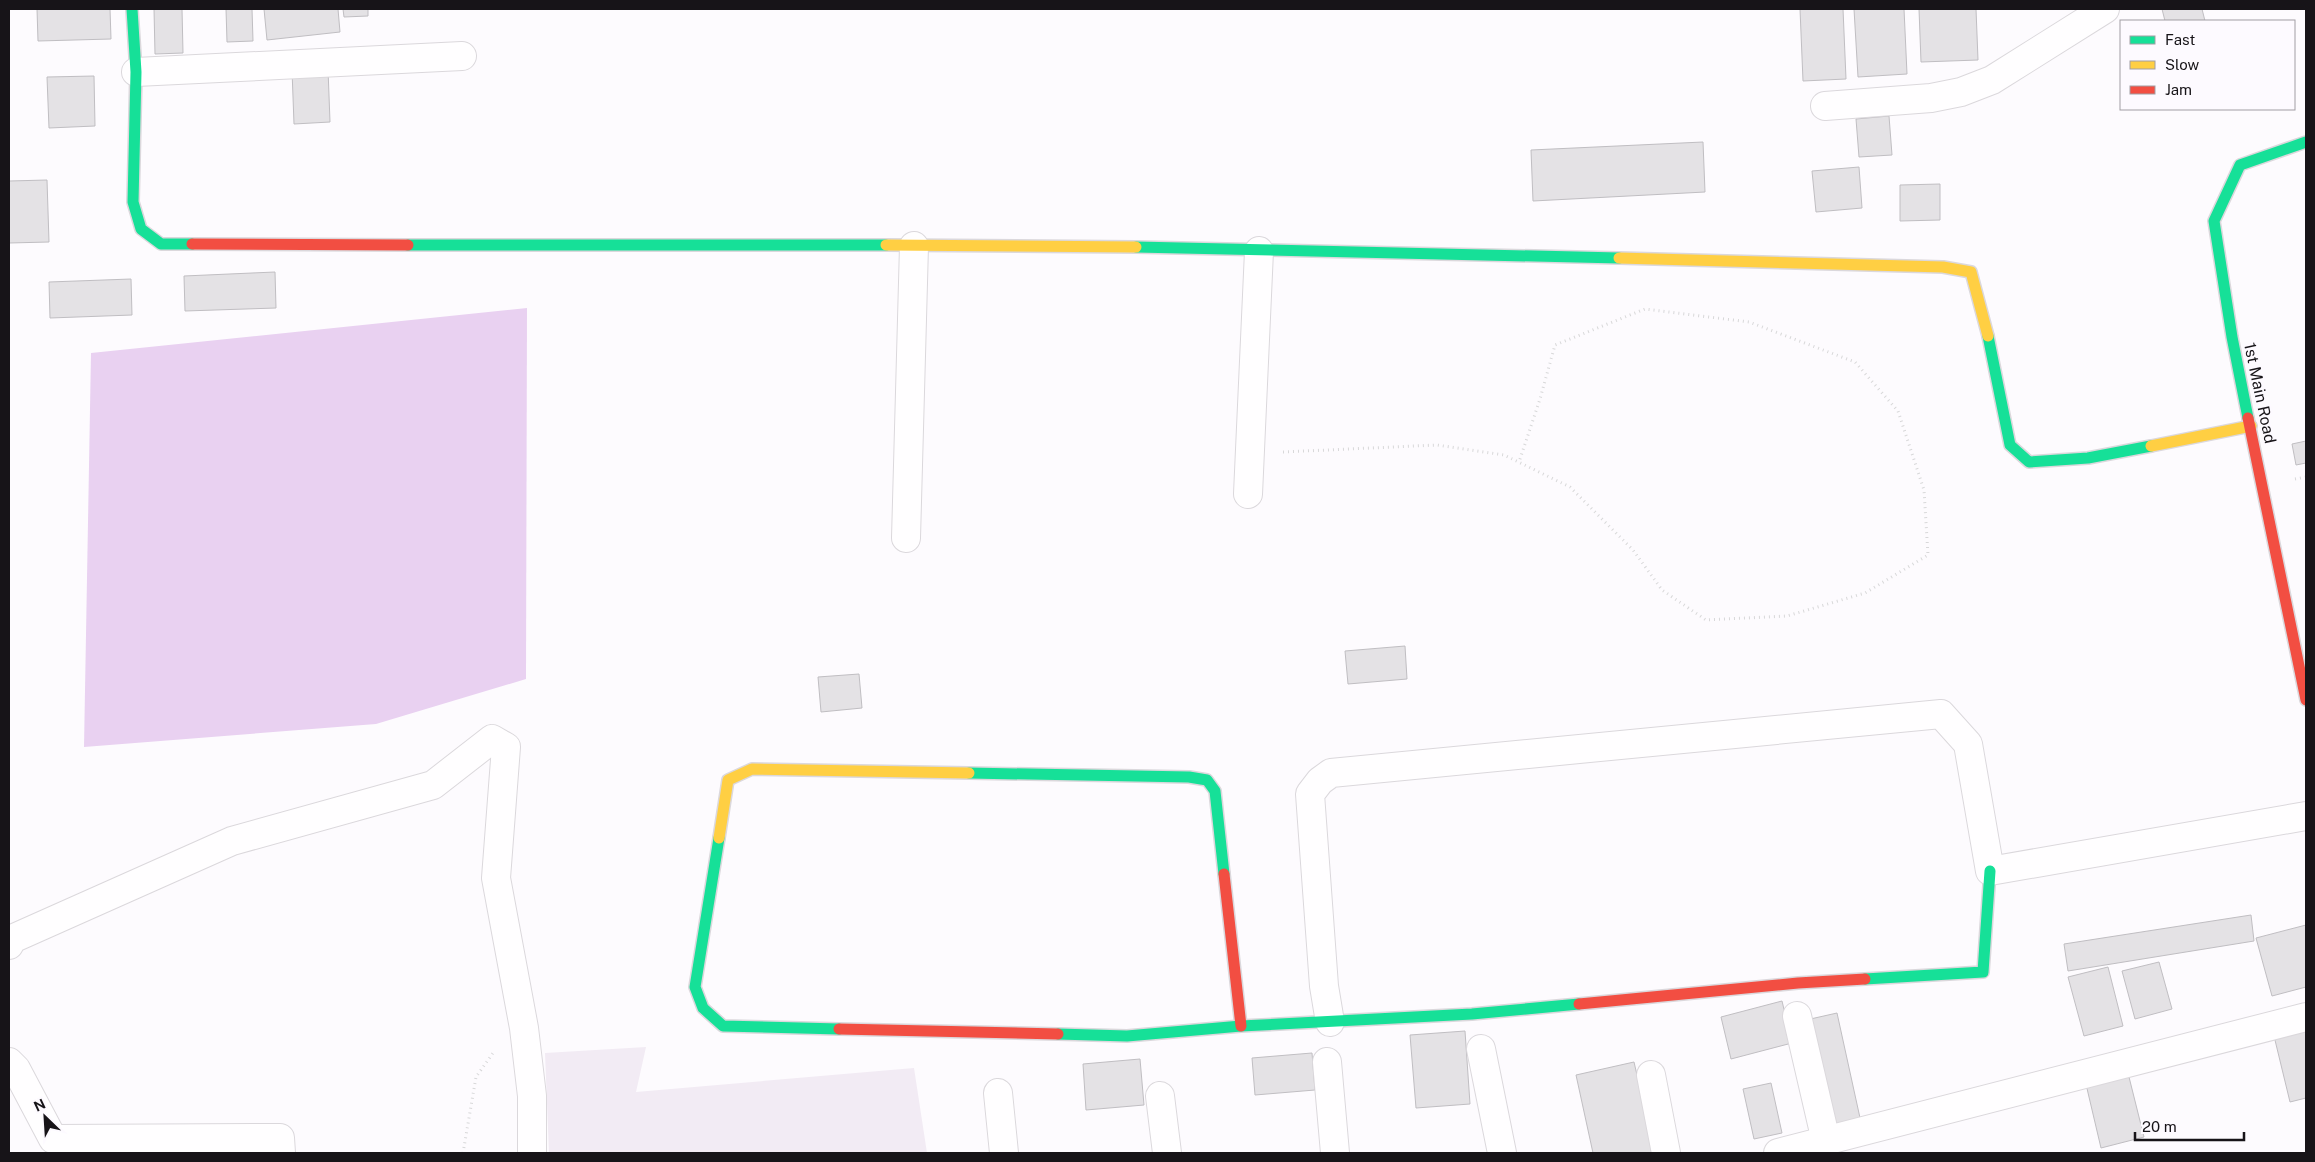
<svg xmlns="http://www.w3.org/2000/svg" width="2315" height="1162" font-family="'Public Sans',sans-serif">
  <rect width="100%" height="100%" fill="#fdfbfe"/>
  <path fill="#f2ebf4" d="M646,1047L636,1092L914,1068L927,1153H549L545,1053Z"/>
  <path fill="#e9d1f1" d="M527,308L526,679L376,724L84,747L91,353Z"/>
  <path fill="#e4e2e5" stroke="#c0bec2" d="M37,9H110L111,39L38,41Z
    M154,9H182L183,53L155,54Z
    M226,9H252L253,41L227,42Z
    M264,9H338L340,32L267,40Z
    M343,9H368V16L344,17Z
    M1800,9H1843L1846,79L1803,81Z
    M1854,9H1904L1907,74L1858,77Z
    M1919,9H1976L1978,60L1921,62Z
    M2162,9H2202L2205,21H2165Z
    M328,69L330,122L294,124L292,70Z
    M94,76L95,126L49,128L47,77Z
    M1889,116L1892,155L1859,157L1856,119Z
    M1703,142L1705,192L1533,201L1531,150Z
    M1859,167L1862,208L1816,212L1812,171Z
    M47,180L49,242L9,243V181Z
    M1940,184V220L1900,221V185Z
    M275,272L276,308L185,311L184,276Z
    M131,279L132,315L50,318L49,282Z
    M2306,441V463L2296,465L2292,444Z
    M1405,646L1407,679L1348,684L1345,651Z
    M859,674L862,708L821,712L818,677Z
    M2251,915L2254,941L2068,971L2064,944Z
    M2306,925V987L2272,996L2256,938Z
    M2159,962L2172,1009L2135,1019L2122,971Z
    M2108,967L2123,1026L2084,1036L2068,977Z
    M1782,1001L1792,1043L1731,1059L1721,1017Z
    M1837,1013L1862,1127L1832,1134L1806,1020Z
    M2306,1028V1098L2290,1102L2274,1036Z
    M1465,1031L1470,1104L1416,1108L1410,1035Z
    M1312,1053L1315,1090L1255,1095L1252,1058Z
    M1140,1059L1144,1105L1086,1110L1083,1064Z
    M1634,1062L1655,1153H1593L1576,1075Z
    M2127,1069L2144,1137L2101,1148L2085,1080Z
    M1771,1083L1782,1133L1754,1139L1743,1089Z"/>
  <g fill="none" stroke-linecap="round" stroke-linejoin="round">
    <g stroke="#dbd8dc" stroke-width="30">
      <path id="street" d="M136,72L462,56
        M1825,106L1931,98L1961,92L1992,80L2105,9
        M1248,494L1259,251
        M906,538L914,246
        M9,945L12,939L232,841L433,785L492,739L506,747L496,878L524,1028L532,1096V1153
        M1797,1016L1826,1141
        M1330,1022L1324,986L1310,794L1320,781L1331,773L1941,714L1968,744L1990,871L2306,816
        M1481,1049L1502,1153
        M9,1062L16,1069L53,1139L280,1138L281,1153
        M1327,1062L1335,1153
        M1651,1075L1666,1153
        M998,1093L1004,1153
        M1160,1096L1167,1153
        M1778,1153L2306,1017"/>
    </g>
    <g stroke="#dbd8dc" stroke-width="14">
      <path id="fast" d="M132,9L136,72L133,202L141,229L161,244H192
        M408,245H886
        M1136,247L1619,258
        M1988,336L2010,445L2029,462L2088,458L2151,446
        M2248,418L2232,337L2214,221L2240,165L2306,142
        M969,773L1189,777L1207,780L1215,791L1224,874
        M719,838L695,987L703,1008L723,1026L839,1029
        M1865,979L1983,972L1990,871
        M1058,1034L1127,1036L1241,1026L1472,1014L1579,1004"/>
    </g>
    <g stroke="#dbd8dc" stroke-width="14">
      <path id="slow" d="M886,245L1136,247
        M1619,258L1943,267L1971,272L1988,336
        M2151,446L2251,426
        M719,838L728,780L752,769L969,773"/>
    </g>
    <g stroke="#dbd8dc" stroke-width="14">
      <path id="jam" d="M192,244L408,245
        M2248,418L2306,700
        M1224,874L1241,1026
        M1579,1004L1798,983L1865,979
        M839,1029L1058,1034"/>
    </g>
    <path stroke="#d8d8d9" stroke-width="3" stroke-dasharray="1 4" stroke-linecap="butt" d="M1283,452L1437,445L1504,455L1570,487L1633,550L1662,590L1706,620L1787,616L1865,593L1928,555L1924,490L1898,411L1855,362L1749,322L1645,309L1555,345L1540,399L1519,462
      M2295,479L2306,477
      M463,1153L476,1077L493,1053"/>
    <use href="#street" stroke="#fffeff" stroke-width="28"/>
    <use href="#fast" stroke="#16e098" stroke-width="11"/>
    <use href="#slow" stroke="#ffcf43" stroke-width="11"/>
    <use href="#jam" stroke="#f24e42" stroke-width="11"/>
  </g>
  <g text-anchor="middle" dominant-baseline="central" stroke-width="5" stroke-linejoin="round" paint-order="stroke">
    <g font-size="16" fill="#171418" stroke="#fdfaff">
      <text transform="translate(2260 393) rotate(78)">1st Main Road</text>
    </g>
  </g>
  <rect width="2315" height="1162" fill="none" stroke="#171418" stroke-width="20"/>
  <rect x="2120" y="20" width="175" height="90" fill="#fdfaff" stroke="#a19ea3"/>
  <rect x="2130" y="36" width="25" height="8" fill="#16e098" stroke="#a19ea3"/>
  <text x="2165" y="45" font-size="15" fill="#171418">Fast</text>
  <rect x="2130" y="61" width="25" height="8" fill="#ffcf43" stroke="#a19ea3"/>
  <text x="2165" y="70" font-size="15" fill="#171418">Slow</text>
  <rect x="2130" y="86" width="25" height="8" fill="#f24e42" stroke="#a19ea3"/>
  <text x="2165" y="95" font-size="15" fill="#171418">Jam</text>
  <g transform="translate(45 1117) rotate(335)" stroke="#fdfaff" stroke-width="4" paint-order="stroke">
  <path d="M0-4L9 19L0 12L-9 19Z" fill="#171418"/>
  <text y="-8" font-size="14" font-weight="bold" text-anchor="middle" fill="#171418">N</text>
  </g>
  <path d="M2135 1132v8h109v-8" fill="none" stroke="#171418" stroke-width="2.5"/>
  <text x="2142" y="1132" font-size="15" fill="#171418" stroke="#fdfaff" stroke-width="4" paint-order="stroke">20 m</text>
</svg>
